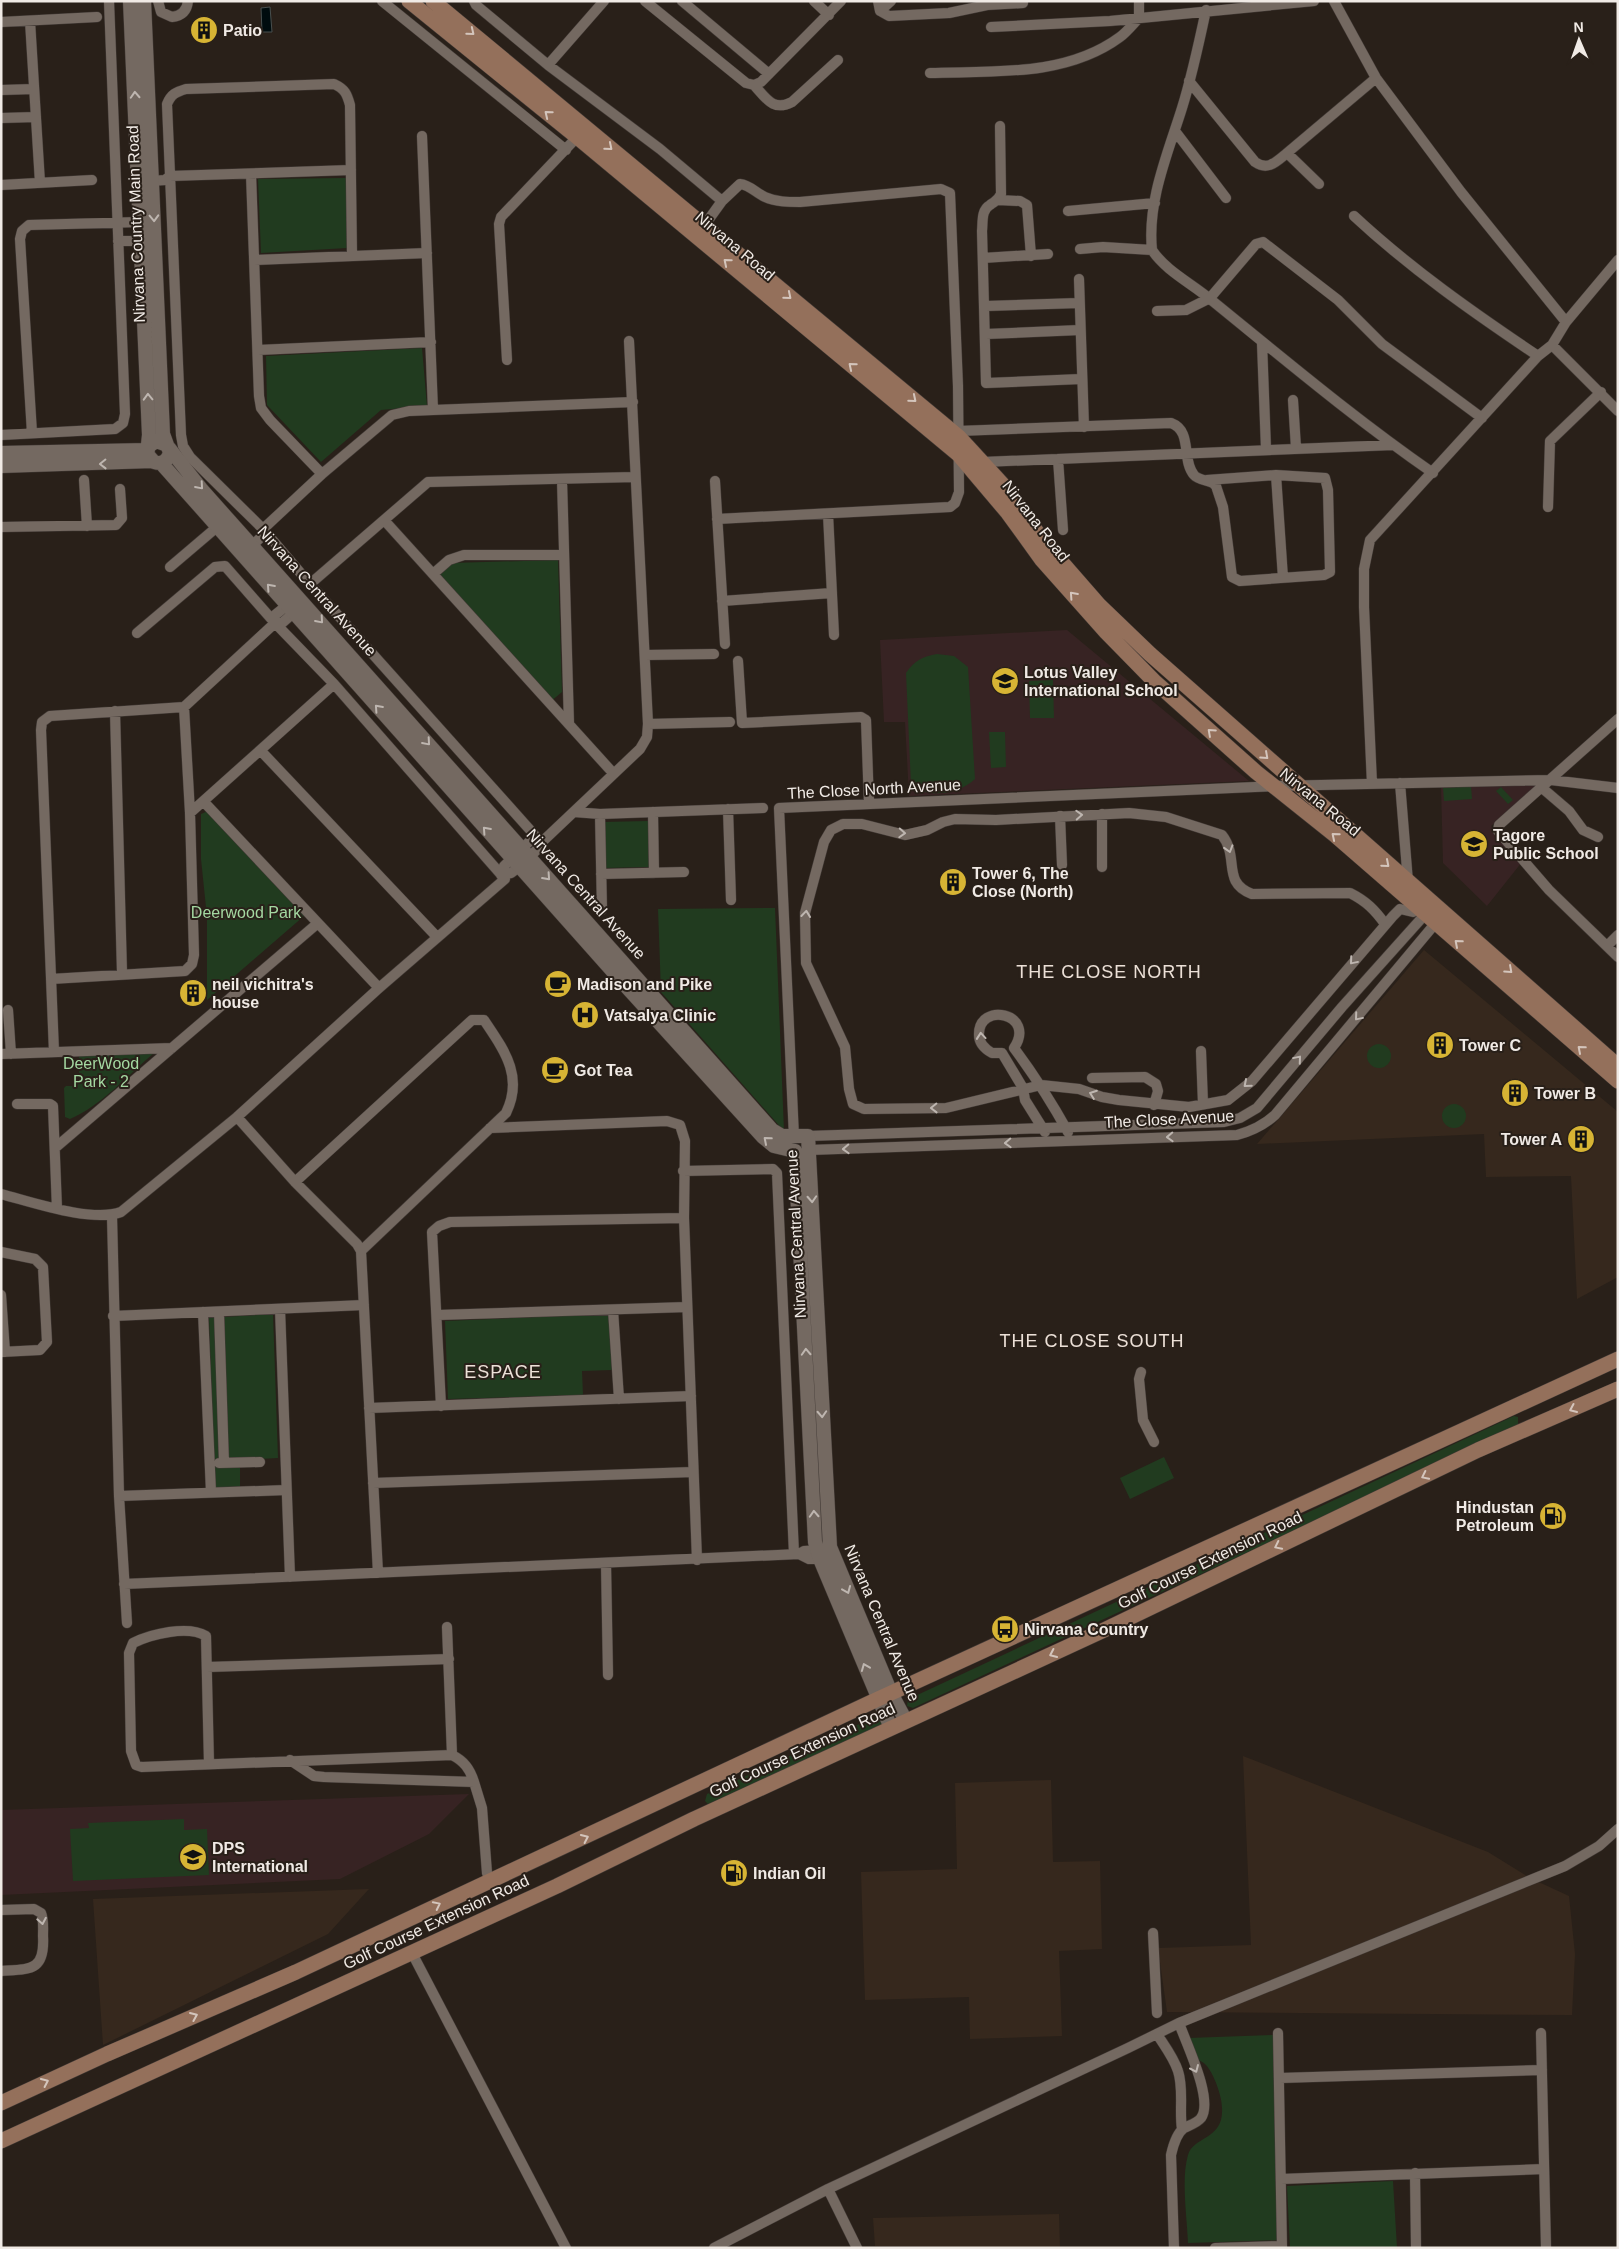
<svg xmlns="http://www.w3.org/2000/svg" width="1619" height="2249" font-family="Arial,sans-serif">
  <rect width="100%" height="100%" fill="#292019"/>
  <path fill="#36281d" d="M1424,950L1618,1112V1277L1577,1299L1571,1176L1486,1177L1484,1134L1257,1144Z
    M1243,1756L1488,1852L1530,1878L1569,1896L1575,1954L1572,2015L1167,2012L1158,1948L1251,1945Z
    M1051,1780L1053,1862L1100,1861L1102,1949L1059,1951L1062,2036L970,2039L969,1997L865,2000L861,1872L957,1869L955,1783Z
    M369,1889L328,1934L103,2045L93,1899Z
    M1059,2214L1060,2248L875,2246L873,2218Z"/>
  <path fill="#372323" d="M1067,630L1249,781L909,796L905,722H884L880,640Z
    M1534,784V789L1491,826L1522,862L1487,906L1443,863L1441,787Z
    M469,1794L429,1834L340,1879L1,1895V1810Z"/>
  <path fill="#213b1f" d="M346,178L347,248L261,253L258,179Z
    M422,348L427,406L381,410L321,462L267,405L266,356Z
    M558,560L562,692L550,702L438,575L451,563Z
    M937,654L954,656L968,667L975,779C959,794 929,799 911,785L906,673C914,661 923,656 937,654Z
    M1053,680L1054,718H1030L1029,681Z
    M989,732H1005L1006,767L991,768Z
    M1471,786L1472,799L1444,801L1443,788Z
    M1501,787L1513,800L1508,804L1496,791Z
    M208,811L304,916L207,1000V917L201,859V814Z
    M648,821L649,867L604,868L603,822Z
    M775,908L784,1131L661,992L658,909Z
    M1367 1056a12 12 0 1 1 24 0a12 12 0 1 1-24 0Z
    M79,1053H154C128,1075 101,1106 70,1119L65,1117L64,1088L66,1086H76L79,1082Z
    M1442 1116a12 12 0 1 1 24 0a12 12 0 1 1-24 0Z
    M273,1314L278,1458L240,1460V1487L215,1488L209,1318Z
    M609,1314L612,1370L582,1371L583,1395L448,1399L445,1321Z
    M1514,1416L1518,1417V1426L913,1708L907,1706L908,1699L913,1697Z
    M1164,1457L1174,1478L1130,1499L1120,1478Z
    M881,1714L883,1723L881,1725L708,1804L705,1801L707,1794Z
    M184,1819V1830L207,1829L209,1875L73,1881L70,1829L89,1828L88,1823Z
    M1273,2035L1282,2240L1188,2243C1187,2217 1181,2179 1188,2155C1193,2136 1224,2140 1222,2108C1222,2096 1214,2074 1206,2065C1203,2061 1196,2060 1194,2056C1191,2052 1190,2043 1188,2038Z
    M1393,2181L1397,2248H1290L1287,2186Z"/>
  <path fill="#000c0e" stroke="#484f4e" d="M270,7L272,32H262L261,8Z"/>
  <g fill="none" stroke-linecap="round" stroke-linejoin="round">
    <g stroke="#423a36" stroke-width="11">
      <path id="minor" d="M158,1L161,12L172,17C181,16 187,11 188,1
        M382,1L566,150
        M474,1L476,5L548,65L660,149L722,201
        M645,1L746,83L754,85L761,82L841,1
        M682,1L769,74
        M814,1L829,15
        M878,1L880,11L889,16L949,13L987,5L1023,3
        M1334,1L1376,78L1461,192L1566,322
        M1206,10C1199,43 1192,76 1182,108C1168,153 1147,201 1152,250C1166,271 1191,283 1210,299C1284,359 1355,419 1433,473
        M880,11L891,1
        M30,21L40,183
        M1,22L97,17
        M991,27L1110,21L1314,1
        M548,65L604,1
        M930,73C993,71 1066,77 1120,37C1127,32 1133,24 1139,18V1
        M1189,81L1255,162C1268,171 1276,162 1287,153L1376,78
        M754,85C766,98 773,112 792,102L838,60
        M1,90L34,89
        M1,118L36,117
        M1000,126L1001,194C998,201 995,201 990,205C981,210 983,222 982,231L986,383L1081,379
        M1175,131L1226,198
        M422,136L433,410
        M1287,153L1319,184
        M251,174L259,396L261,408L270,420L322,474
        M138,182L165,180L170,176L351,170
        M1,185L92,180
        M998,200L1020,201L1027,205L1031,256
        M1068,211L1155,203
        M1354,216C1411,269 1474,313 1538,356
        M704,226L722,201L740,184C750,185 756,193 765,197C776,202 788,202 800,202L941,189L950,193L958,386L959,492L955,503L950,507L717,519
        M118,241H141
        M1080,249L1103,247L1152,250
        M352,256L350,105C347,94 345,89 334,84L186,89C176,92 171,94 167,104L181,435L183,446L190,457L263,529L310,584L539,840L541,846L515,870L511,873L501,875L504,866L533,838L544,840L640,749L647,737L648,724L629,341
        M983,258L1048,254
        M255,260L427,253
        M1079,279L1084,427
        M986,306L1079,303
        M1157,311L1186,310L1210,298L1256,244L1263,242L1338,300L1382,344L1482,418
        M986,334L1080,330
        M1262,343L1266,449
        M1552,345L1618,411
        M258,350L431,342
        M507,360L499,224L501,217L581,133
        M1293,400L1296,448
        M958,431L1171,423C1193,431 1181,460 1194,475C1198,480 1207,480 1213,483L1216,486L1223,507L1232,577L1240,581L1324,575L1330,572L1328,490L1325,478L1276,475L1207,480
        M32,433L20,239L22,231L29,225L140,222
        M1,435L115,429L123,423L125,414L109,1
        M1058,459L1063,530
        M983,462L1393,445
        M1276,475L1283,578
        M84,480L87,526
        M562,480L569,724
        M715,481L725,644
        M1548,507L1550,441L1601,392
        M828,514L834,635
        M384,520L613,773
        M1,527L116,525L122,518L120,489
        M253,545L262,536L263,529L322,474L392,415L409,411L433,410L633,402
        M170,567L217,527
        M433,574L449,560L464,555H563
        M310,584L428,482L635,477
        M722,601L832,593
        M275,623V615L291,602
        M645,655L714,654
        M738,661L742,723L861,717L866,720L869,804
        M115,711L122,973
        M1618,719L1499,825L1498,831L1549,890L1618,957
        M648,724L730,722
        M261,751L437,937
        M1400,783L1408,882
        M1372,784L1364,607V569L1370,540L1538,356L1552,345L1566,322L1618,260
        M1541,787L1569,811L1583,830L1598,837
        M204,802L379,988
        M728,809L731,900
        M574,812L600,814L763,808
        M653,812L654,873
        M190,813L334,684
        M600,814L602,910
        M1102,814V867
        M1060,816L1062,865
        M601,874L684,872
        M1385,924C1375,910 1366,901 1350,893L1252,894C1221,882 1240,858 1222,835L1166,817L1129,813L996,820L955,819L943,822L927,830L905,835L862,824H843L831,830L824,842L805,913L806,963L845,1047L849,1089L853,1104L864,1109L946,1108L1041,1085L1079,1089L1102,1097L1119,1100L1189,1107L1228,1100L1252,1081L1393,916L1400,909L1413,912L1417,907
        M1607,946L1618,935
        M51,979L185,971L192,964L194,955L190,813L184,707
        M8,1010L11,1054
        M1201,1051L1203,1104
        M54,1052L41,730L42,722L50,716L184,707L275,623H282L298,609
        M1,1054L172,1048
        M1092,1078L1145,1077L1156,1084L1158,1091L1154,1105
        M17,1104H50L53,1106L57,1209
        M237,1117L295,1182L357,1244L361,1251L378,1573
        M490,1128L667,1121L680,1125L685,1141L684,1218L697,1560
        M1045,1132L1025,1100L1023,1088L1002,1053H992C985,1049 979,1044 979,1035C978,1001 1037,1013 1014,1048C1034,1075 1052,1103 1068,1132
        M808,1136L1224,1122L1240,1118L1257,1108L1342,1007L1429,910
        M794,1137L779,808L1275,786L1551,780L1618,788
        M55,1148L318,923
        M809,1150L1237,1135C1252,1131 1263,1126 1275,1115L1439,919
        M683,1171L773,1169L777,1173L794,1554
        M295,1182L472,1020H484C504,1050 524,1076 506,1113L361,1251
        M1,1194C32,1202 92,1223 121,1212L237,1117L379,988L505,879L334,684L275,623L225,566L215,567L137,633
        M112,1216L119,1496L127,1623
        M1,1252L35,1259L43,1267L47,1342L40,1350L1,1352
        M1,1295L5,1352
        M280,1309L290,1577
        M613,1310L619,1399
        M203,1312L211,1492
        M219,1312L224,1463
        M438,1315L687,1307
        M113,1316L364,1305
        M1141,1372L1139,1379L1143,1420L1154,1442
        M441,1406L432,1232L439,1226L450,1222L684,1218
        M369,1408L691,1396
        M219,1463L260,1462
        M373,1483L693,1472
        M119,1496L286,1490
        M799,1554L809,1559H826
        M606,1563L608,1675
        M124,1584L799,1554L804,1551L822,1550
        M447,1627L452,1755
        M207,1667L449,1659
        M290,1760L314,1776L324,1777L474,1782L482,1808L487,1873L491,1883
        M209,1764L206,1636C188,1625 151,1634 133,1643L129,1653L131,1751L136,1765L142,1767L452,1755C464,1761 470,1769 474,1782
        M1,1910L34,1909L41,1913C44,1920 43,1928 43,1936C45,1971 31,1969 1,1971
        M1153,1933L1157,2013
        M412,1953L566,2248
        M1278,2033L1282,2248
        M1541,2033L1546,2248
        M1157,2034C1164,2045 1174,2058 1178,2071C1184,2089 1179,2110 1182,2129
        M1280,2078L1542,2070
        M1415,2173L1416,2248
        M1281,2179L1544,2169
        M828,2189L857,2248
        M714,2248L828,2189L1128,2048L1179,2023L1565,1866L1599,1846L1618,1829
        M1174,2248L1171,2155C1173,2146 1177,2133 1184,2128C1190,2125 1197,2123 1201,2118C1214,2100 1186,2043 1179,2023
        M1215,2248L1282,2246"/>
    </g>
    <g stroke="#423a36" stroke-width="15">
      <path id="tertiary" d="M130,1L149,435L147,454L154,462C162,465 168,461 170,452L167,445L156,441L149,446
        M144,1L163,434L167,445
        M169,448L202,490L772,1130L782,1136H808L830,1547L891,1693L906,1721
        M1,453L148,450
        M161,463L625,985L763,1137L774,1146L795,1151L815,1542L820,1559L891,1728
        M1,466L152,461"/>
    </g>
    <g stroke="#423a36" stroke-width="16">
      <path id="secondary" d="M409,1L577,137L958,454L1008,513L1042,560L1106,632L1154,681L1256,772L1336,836L1618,1081
        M433,1L959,437L1004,486L1044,542L1099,605L1150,654L1618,1066
        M1,2103L107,2054L296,1972L878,1699L1618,1359
        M1,2141L557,1886L694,1819L1102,1631L1478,1450L1618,1389"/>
    </g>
    <use href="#minor" stroke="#746961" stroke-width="10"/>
    <use href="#tertiary" stroke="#746961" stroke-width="14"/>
    <use href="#secondary" stroke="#94705b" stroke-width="15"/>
  </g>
  <defs><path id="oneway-chevron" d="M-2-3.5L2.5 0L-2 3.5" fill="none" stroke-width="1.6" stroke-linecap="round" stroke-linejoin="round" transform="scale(1.25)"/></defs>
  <g stroke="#d4c5bc">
    <use href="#oneway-chevron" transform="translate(471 32) rotate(39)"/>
    <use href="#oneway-chevron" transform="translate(548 114) rotate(-141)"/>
    <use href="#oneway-chevron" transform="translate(609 147) rotate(40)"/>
    <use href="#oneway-chevron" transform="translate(727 262) rotate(-140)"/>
    <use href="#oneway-chevron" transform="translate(788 296) rotate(40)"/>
    <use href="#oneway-chevron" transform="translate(852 366) rotate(-140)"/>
    <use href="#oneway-chevron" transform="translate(913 399) rotate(40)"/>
    <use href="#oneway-chevron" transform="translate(1073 595) rotate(-132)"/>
    <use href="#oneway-chevron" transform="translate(1211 732) rotate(-138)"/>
    <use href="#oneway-chevron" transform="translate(1265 756) rotate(42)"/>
    <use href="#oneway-chevron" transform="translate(1335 836) rotate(-140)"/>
    <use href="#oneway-chevron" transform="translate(1386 864) rotate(41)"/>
    <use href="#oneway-chevron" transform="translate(1458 943) rotate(-139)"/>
    <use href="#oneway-chevron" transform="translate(1509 970) rotate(42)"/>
    <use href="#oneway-chevron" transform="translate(1581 1049) rotate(-139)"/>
    <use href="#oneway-chevron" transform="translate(1573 1409) rotate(156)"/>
    <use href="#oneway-chevron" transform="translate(1425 1476) rotate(154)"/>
    <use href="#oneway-chevron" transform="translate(1278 1546) rotate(154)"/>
    <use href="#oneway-chevron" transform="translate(1053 1654) rotate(155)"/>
    <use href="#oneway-chevron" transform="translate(585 1838) rotate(-25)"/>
    <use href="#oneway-chevron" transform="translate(437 1905) rotate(-26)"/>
    <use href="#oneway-chevron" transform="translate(194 2016) rotate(-23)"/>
    <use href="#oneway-chevron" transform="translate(45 2082) rotate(-25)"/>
  </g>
  <g stroke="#beb6b0">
    <use href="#oneway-chevron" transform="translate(135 95) rotate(-93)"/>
    <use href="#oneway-chevron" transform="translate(154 218) rotate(88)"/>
    <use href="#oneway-chevron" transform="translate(148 397) rotate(-92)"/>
    <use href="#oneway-chevron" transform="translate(103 464) rotate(179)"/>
    <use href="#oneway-chevron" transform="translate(200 486) rotate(49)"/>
    <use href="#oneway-chevron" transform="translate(270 587) rotate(-132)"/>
    <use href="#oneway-chevron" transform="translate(320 620) rotate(49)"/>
    <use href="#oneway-chevron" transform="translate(378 708) rotate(-132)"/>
    <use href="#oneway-chevron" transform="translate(427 742) rotate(49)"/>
    <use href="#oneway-chevron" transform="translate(1079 815) rotate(-3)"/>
    <use href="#oneway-chevron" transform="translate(486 830) rotate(-132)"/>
    <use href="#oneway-chevron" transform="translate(902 833) rotate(3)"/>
    <use href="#oneway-chevron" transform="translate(1229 849) rotate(73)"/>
    <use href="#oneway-chevron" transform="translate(547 877) rotate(48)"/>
    <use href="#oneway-chevron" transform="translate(806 914) rotate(-84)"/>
    <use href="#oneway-chevron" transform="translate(1353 961) rotate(130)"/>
    <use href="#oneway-chevron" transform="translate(1358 1017) rotate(130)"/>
    <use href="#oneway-chevron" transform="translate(981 1036) rotate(-95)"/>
    <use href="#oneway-chevron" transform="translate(1298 1059) rotate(-50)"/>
    <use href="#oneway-chevron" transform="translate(1247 1084) rotate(139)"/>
    <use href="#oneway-chevron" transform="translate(1093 1094) rotate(-160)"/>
    <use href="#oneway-chevron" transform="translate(934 1108) rotate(179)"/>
    <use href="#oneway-chevron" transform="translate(1170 1137) rotate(178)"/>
    <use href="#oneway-chevron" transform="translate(767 1140) rotate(-139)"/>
    <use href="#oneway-chevron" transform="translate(1008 1143) rotate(178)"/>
    <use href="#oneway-chevron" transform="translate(846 1149) rotate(178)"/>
    <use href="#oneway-chevron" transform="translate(812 1199) rotate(87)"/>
    <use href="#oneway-chevron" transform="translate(806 1352) rotate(-93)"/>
    <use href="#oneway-chevron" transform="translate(822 1414) rotate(87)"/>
    <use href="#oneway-chevron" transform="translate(814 1514) rotate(-93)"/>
    <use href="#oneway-chevron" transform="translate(847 1590) rotate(67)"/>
    <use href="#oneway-chevron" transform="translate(865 1667) rotate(-112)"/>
    <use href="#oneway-chevron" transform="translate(42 1921) rotate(80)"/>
    <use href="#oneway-chevron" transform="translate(1195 2069) rotate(66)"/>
  </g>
  <defs>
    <g id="building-disc" transform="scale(1.4375)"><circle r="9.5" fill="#d7b434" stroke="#292019"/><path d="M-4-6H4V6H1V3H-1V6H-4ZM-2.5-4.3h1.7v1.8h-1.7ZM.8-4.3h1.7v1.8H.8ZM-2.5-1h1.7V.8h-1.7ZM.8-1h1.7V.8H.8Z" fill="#111"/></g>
    <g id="school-disc" transform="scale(1.4375)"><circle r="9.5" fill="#d7b434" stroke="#292019"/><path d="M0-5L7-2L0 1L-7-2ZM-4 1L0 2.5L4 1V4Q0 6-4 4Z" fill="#111"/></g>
    <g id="cafe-disc" transform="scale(1.4375)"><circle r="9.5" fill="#d7b434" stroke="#292019"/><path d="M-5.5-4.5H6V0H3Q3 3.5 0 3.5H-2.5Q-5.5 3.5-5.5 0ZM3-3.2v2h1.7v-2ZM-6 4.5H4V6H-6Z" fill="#111"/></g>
    <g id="hospital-disc" transform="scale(1.4375)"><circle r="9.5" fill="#d7b434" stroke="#292019"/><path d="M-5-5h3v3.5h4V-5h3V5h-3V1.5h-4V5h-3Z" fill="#111"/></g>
    <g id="fuel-disc" transform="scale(1.4375)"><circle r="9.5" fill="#d7b434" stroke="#292019"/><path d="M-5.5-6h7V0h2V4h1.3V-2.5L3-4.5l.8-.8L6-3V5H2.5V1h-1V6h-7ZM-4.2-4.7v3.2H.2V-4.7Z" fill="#111"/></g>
    <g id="bus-disc" transform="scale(1.4375)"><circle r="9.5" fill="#d7b434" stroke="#292019"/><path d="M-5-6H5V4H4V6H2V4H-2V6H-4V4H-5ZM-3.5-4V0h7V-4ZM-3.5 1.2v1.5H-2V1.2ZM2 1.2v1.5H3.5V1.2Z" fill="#111"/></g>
  </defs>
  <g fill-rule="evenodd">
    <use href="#building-disc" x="204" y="30"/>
    <use href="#school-disc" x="1005" y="681"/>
    <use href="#school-disc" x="1474" y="844"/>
    <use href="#building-disc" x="953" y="882"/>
    <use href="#cafe-disc" x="558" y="984"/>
    <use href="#building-disc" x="193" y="993"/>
    <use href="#hospital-disc" x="585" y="1015"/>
    <use href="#building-disc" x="1440" y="1045"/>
    <use href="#cafe-disc" x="555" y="1070"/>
    <use href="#building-disc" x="1515" y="1093"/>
    <use href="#building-disc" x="1581" y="1139"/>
    <use href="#fuel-disc" x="1553" y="1516"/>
    <use href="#bus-disc" x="1005" y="1629"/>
    <use href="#school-disc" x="193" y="1857"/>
    <use href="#fuel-disc" x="734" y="1873"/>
  </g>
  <g text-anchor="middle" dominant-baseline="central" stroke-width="4" stroke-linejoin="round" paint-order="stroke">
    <g font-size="16" font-weight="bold" fill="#f0eae5" stroke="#292019" text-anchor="start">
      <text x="223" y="30">Patio</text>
      <text x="1024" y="672">Lotus Valley<tspan x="1024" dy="18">International School</tspan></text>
      <text x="1493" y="835">Tagore<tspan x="1493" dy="18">Public School</tspan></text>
      <text x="972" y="873">Tower 6, The<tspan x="972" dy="18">Close (North)</tspan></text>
      <text x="212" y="984">neil vichitra's<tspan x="212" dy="18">house</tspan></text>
      <text x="577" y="984">Madison and Pike</text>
      <text x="604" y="1015">Vatsalya Clinic</text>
      <text x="1459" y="1045">Tower C</text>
      <text x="574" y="1070">Got Tea</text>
      <text x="1534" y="1093">Tower B</text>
      <text x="1562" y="1139" text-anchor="end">Tower A</text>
      <text x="1534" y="1507" text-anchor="end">Hindustan<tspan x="1534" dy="18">Petroleum</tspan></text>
      <text x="1024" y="1629">Nirvana Country</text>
      <text x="212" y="1848">DPS<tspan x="212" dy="18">International</tspan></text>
      <text x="753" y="1873">Indian Oil</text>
    </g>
    <g font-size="16" fill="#f0eae5" stroke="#292019">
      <text transform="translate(136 224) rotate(-92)">Nirvana Country Main Road</text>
      <text transform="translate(735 246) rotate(40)">Nirvana Road</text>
      <text transform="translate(1036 521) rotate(52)">Nirvana Road</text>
      <text transform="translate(317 591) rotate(48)">Nirvana Central Avenue</text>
      <text transform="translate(874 789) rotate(-3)">The Close North Avenue</text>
      <text transform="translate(1320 802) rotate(39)">Nirvana Road</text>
      <text transform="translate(586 894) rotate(48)">Nirvana Central Avenue</text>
      <text transform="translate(1169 1119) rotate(-3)">The Close Avenue</text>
      <text transform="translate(796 1234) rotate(-93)">Nirvana Central Avenue</text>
      <text transform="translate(1210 1560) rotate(-26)">Golf Course Extension Road</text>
      <text transform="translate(882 1623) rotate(67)">Nirvana Central Avenue</text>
      <text transform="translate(802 1750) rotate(-25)">Golf Course Extension Road</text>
      <text transform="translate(436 1922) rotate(-25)">Golf Course Extension Road</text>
    </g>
    <g font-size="16" fill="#a4d8a1" stroke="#292019">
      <text x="246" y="912">Deerwood Park</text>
      <text x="101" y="1063">DeerWood<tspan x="101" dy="18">Park - 2</tspan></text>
    </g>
    <g font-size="18" letter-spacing="1" fill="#ece0d7" stroke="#292019">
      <text x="1109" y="972">THE CLOSE NORTH</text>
      <text x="1092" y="1341">THE CLOSE SOUTH</text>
      <text x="503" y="1372">ESPACE</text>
    </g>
  </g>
  <rect width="1619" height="2249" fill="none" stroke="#f0eae5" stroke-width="5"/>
  <g transform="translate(1579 40) rotate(358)" stroke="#292019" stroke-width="4" paint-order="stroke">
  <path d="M0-4L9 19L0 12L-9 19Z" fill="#f0eae5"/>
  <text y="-8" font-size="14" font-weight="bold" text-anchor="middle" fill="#f0eae5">N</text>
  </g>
</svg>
